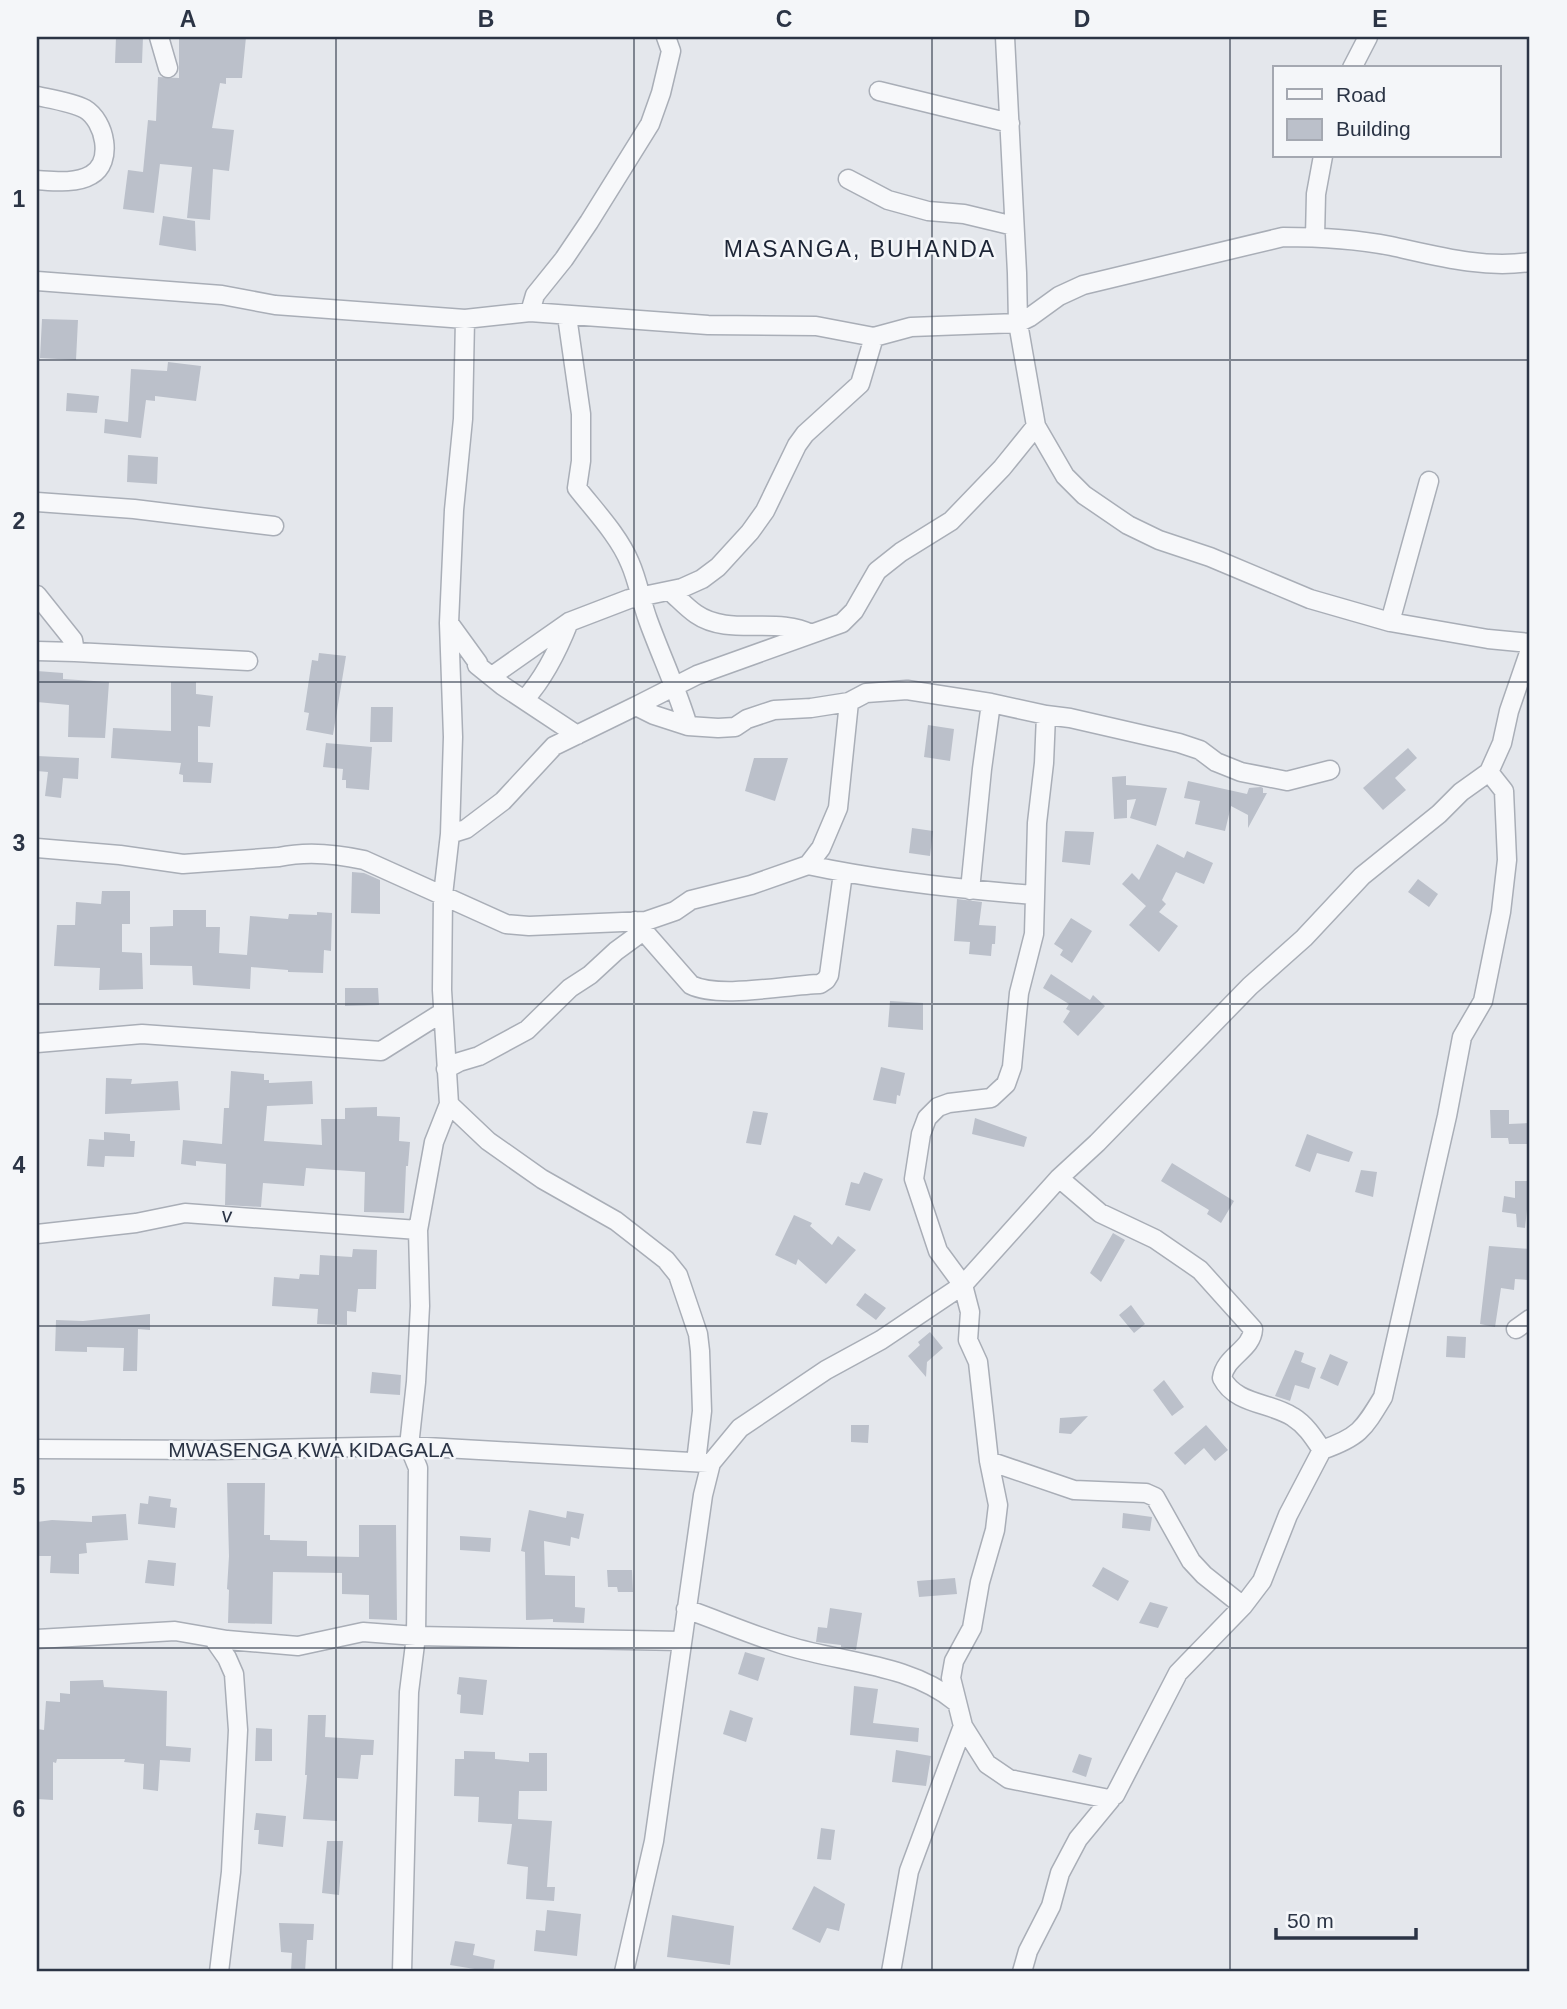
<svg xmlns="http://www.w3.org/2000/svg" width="1567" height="2009" font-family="Helvetica,sans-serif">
  <rect width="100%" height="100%" fill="#e4e7ec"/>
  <path fill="#bbc0ca" d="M116,37H143L142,63H115Z
    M179,37H246L242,78H226V84L220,83L212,128L234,130L229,171L213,169L210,220L187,218L192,167L160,164L154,213L123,209L128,170L143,172L148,120L156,121L158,77L179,78Z
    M163,216L195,221L196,251L159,245Z
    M42,319L78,320L76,360L40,358Z
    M168,362L201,366L196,401L155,396V401L146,400L141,438L104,433L105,419L128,422L131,369L167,371Z
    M67,393L99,396L97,413L66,411Z
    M128,455L158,457L157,484L127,482Z
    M319,653L346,656L333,735L306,730L309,713L304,712L312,660L318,661Z
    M37,671L63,673V679L109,682L105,738L68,737L69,705L37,702Z
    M171,682H196V694L213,696L210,727L198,726V762L213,763L211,783L183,782V775L179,774L181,763L111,758L113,728L171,731Z
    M371,707H393L392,742H370Z
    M928,725L954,729L950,761L924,757Z
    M326,743L372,747L369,790L346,788V780H342L343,769L323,767Z
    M1408,748L1417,758L1395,778L1406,790L1383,810L1363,788Z
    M37,756L79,758L78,779L63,778L61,798L45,796L48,772L37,771Z
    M754,758H788L775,801L745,791Z
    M1126,776V785L1167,788L1156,826L1130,818L1136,799L1127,800V818L1114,819L1112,777Z
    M1188,781L1247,794L1249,788L1261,787L1263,788V793H1267L1248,828V815L1231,806L1225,831L1195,824L1200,801L1184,798Z
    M912,828L933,831L930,856L909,853Z
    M1065,831L1094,832L1090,865L1062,862Z
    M1157,844L1184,858L1187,851L1213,863L1204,884L1176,872L1162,900L1166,904L1159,912L1178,926L1159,952L1129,925L1146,906L1122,884L1132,873L1139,880Z
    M352,872L364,873L380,880V914L351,913Z
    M1418,879L1438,894L1429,907L1408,892Z
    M102,891H130V924H122V952L142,953L143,989L99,990L100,968L54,966L57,925H75L76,902L101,904Z
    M957,899L982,902L979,925L996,926L995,944H992L991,956L969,954L970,942L954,941Z
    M173,910H206V927H220L219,953L247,955L250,916L288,919L289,914L317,915V912L332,913L331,951L324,950L323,973L288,972V970L251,967L250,989L193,985L192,966L150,965V927L173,926Z
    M1071,918L1092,931L1072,963L1060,955L1063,950L1054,944Z
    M1051,974L1090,1000L1093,995L1105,1006L1078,1036L1063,1022L1070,1011L1066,1009L1069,1004L1043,988Z
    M345,988H378L379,1005L345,1006Z
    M890,1001L923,1003V1030L888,1027Z
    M881,1067L905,1073L900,1096L897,1095L896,1104L873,1100Z
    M231,1071L264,1074V1080H269V1083L312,1081L313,1104L267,1106L264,1141L322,1145L321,1119H345V1108L377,1107V1116L400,1117L399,1141L410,1142L408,1166H406L404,1213L364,1212L365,1172L306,1168L304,1186L263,1183L261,1207L225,1205L226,1164L196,1161V1166L181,1164L183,1140L222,1144L224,1108H229Z
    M106,1078L132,1079L131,1084L178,1081L180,1110L105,1114Z
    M1490,1110H1509V1124L1530,1123V1144H1509L1508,1138H1491Z
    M753,1111L768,1113L761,1145L746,1143Z
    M975,1118L1027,1137L1024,1147L972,1134Z
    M104,1132L130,1134V1141H135L134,1157L105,1156L104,1167L87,1166L89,1139L104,1140Z
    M1307,1134L1353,1152L1349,1162L1317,1153L1310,1172L1295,1166Z
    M1172,1163L1234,1201L1221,1223L1207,1214L1209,1210L1161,1181Z
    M1361,1170L1377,1172L1373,1197L1355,1192Z
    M864,1172L883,1179L870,1211L845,1205L851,1182L859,1184Z
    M1515,1181H1530L1525,1228L1517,1227L1516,1214L1502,1212L1504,1196L1515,1198Z
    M794,1215L812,1223L810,1226L832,1245L838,1236L856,1250L826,1284L798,1259L796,1265L775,1255Z
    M1113,1233L1125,1240L1101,1282L1090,1273Z
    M1489,1246L1530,1249L1528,1280L1515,1279L1514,1290L1501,1288L1495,1327L1480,1324Z
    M353,1249L377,1250L376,1289H358L356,1312L347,1311V1325L317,1324L318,1309L272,1306L274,1277L299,1279L300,1274L319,1275L320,1255L352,1257Z
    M865,1293L886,1308L876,1320L856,1305Z
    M1131,1305L1145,1324L1134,1333L1119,1315Z
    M150,1314V1330L138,1329L137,1371H123L124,1348L87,1347V1352L55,1351L56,1320L83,1321Z
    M930,1332L943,1348L927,1362L926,1377L908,1356L920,1345L918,1342Z
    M1447,1336L1466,1337L1465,1358L1446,1357Z
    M1295,1350L1304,1353L1301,1362L1316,1368L1309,1389L1295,1385L1290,1401L1275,1396Z
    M1330,1354L1348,1362L1338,1386L1320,1378Z
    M372,1372L401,1375L400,1395L370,1393Z
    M1164,1380L1184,1407L1172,1416L1153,1390Z
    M1088,1416L1071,1434L1059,1433L1060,1418Z
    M851,1425H869L868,1443L851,1442Z
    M1206,1425L1228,1450L1215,1461L1204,1448L1185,1465L1174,1453Z
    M227,1483H265L264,1535H270V1540L307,1541V1556L359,1557V1525H396L397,1620L369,1619V1595L342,1594V1573L273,1572L272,1624L228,1623L229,1590L227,1589L229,1556Z
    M149,1496L171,1499L170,1507L177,1508L175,1528L138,1524L140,1503L148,1504Z
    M529,1510L566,1518L567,1511L584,1514L579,1539L571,1537L570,1546L544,1541L545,1575L575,1576V1607L585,1608L584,1623L553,1622V1619L526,1620L525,1552L521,1551Z
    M1123,1513L1152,1517L1150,1531L1122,1528Z
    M126,1514L128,1540L86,1543L87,1553L79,1554V1574L50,1573L51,1556H37V1522L52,1520L92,1522V1516Z
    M460,1536L491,1538L490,1552L460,1550Z
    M148,1560L176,1563L174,1586L145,1583Z
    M1103,1567L1129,1581L1118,1601L1092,1586Z
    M607,1570H632L633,1592H618L617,1587H608Z
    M955,1578L957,1594L919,1597L917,1581Z
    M1150,1602L1168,1607L1158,1628L1139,1623Z
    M830,1608L862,1613L856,1650L841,1647V1645L816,1642L818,1627L827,1628Z
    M745,1652L765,1658L758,1681L738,1674Z
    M459,1677L487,1680L483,1715L460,1713L461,1695L457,1694Z
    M103,1680L104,1687L167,1691L166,1746L191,1748L190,1762L160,1760L158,1791L143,1789L144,1764L124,1762L125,1759H57L56,1763L53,1762V1800L37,1799V1729L44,1730L46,1701L60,1702V1693L70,1694V1681Z
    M854,1686L878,1689L873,1723L919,1728L918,1742L850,1735Z
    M730,1710L753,1718L746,1742L723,1734Z
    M308,1715H326L325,1737L374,1740L373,1755H361L358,1779L337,1778V1821L303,1819L307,1775H305Z
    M256,1728L272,1729V1761H255Z
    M896,1750L931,1756L926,1786L892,1782Z
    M464,1751L495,1752V1759L529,1762V1753H547V1791H519L518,1819L552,1821L547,1887H555L554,1901L526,1899L528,1867L507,1864L512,1824L478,1822L479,1797L454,1796L455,1759H464Z
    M1079,1754L1092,1758L1086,1777L1072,1772Z
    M256,1813L286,1816L283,1847L258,1844L259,1830H254Z
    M821,1828L835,1830L831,1860L817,1859Z
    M327,1841H343L339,1895L322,1893Z
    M814,1886L845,1904L839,1931L827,1928L820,1943L792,1929Z
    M547,1910L581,1914L577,1956L534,1951L536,1930L545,1931Z
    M672,1915L734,1926L730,1965L667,1957Z
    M279,1923L314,1924L313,1940H307L305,1972L291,1971L292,1953L281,1952Z
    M455,1941L475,1944L473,1955L495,1960L493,1972L450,1965Z"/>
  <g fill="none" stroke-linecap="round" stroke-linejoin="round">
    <g stroke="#a9aeb7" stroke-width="21">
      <path id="street" d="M159,37L168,68
        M1005,37L1017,273L1018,323L1036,426L1065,476L1084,495L1128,525L1159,540L1210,557L1310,599L1390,622L1488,639L1530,643
        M1352,68L1368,37
        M879,91L1010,123
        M37,96C51,99 72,102 85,109C105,121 114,162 91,175C76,184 53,181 37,180
        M848,179L888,200L928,211L964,214L1014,226
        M1315,237L1316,194L1323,156
        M37,281L222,295L275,305L465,319L530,312L708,325L816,326L874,337L911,327L1018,323L1030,317L1059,296L1083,285L1283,237C1319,237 1355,239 1391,246C1437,256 1483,269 1530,262
        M530,312L535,295L564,259L589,222L650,124L661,93L671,51L666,37
        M567,316L581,414V461L577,488C595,511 619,536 630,563C638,581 641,601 648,620C661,656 677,689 688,726
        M465,319L463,419L454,510L449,623L453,737L450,834L443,895L442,990L449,1104L488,1141L542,1179L616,1221L666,1260L678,1275L698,1334L700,1351L702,1411L696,1462
        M37,502L134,509L274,526
        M671,592C679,599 687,608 696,614C729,637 777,616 811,634
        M37,595L73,640L75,652L248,661
        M1390,622L1429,481
        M449,623L478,663L477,665L503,686L577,735
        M37,651L75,652
        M492,676L569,622L629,599L682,588L702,579L718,567L750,532L765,511L797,445L805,434L860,384L874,337
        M525,699C545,677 558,650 569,622
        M636,706L697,675L842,623L854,611L877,571L901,552L951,521L1002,468L1036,426
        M1046,715L1070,718L1179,743L1200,750L1216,762L1241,772L1287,781L1330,770
        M450,834L466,829L503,801L554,746L636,706L654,715L688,726L718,728L735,727L747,719L774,710L811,708L849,702L866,693L907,690L991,703L1046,715L1044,763L1037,823L1034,934L1019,993L1012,1067L1006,1084L991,1098L949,1103L938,1107L927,1118L921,1134L914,1179L938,1251L963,1285L970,1312L968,1340L978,1362L989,1461L998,1505L995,1530L980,1582L972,1628L954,1661L951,1678L963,1726L987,1764L1009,1779L1109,1799L1115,1795L1178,1673L1243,1606L1262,1581L1288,1515L1322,1450C1359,1437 1363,1430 1383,1397L1447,1116L1462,1037L1483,1001L1501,912L1507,860L1504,791L1489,772
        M37,848L120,855L183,864L279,857C306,851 337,854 364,860L506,924L529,926L646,921L675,911L691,900L751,885L808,865L821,848L838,808L849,702
        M808,865C882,881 958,889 1034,895
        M970,890L982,769L991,703
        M635,921L691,985C720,999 785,985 820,984L826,980L829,975L843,873
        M37,1043L142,1034L381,1051L443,1012
        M446,1069L459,1062L479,1056L527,1030L570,988L590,975L616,951L642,932
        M1059,1178L1100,1213L1155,1239L1200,1270L1253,1329C1252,1350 1225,1356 1222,1378C1236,1405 1270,1402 1293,1417C1306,1425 1314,1438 1322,1450
        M37,1234L136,1223L185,1213L418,1230
        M1516,1329L1530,1319
        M37,1449L214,1450L409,1446L708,1463
        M989,1461L1074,1490L1146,1493L1155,1497L1191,1561L1204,1575L1243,1606
        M686,1609C720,1621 754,1636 788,1646C844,1663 910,1664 956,1702
        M213,1638L227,1658L234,1674L238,1730L231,1872L219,1972
        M37,1639L175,1631L227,1640L298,1646L363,1632L416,1636L682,1641
        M402,1972L409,1692L416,1636L418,1468L409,1446L416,1382L420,1306L418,1230L434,1142L449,1104
        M624,1972L654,1841L703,1495L711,1463L740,1428L826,1370L881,1340L963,1285L1059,1178L1097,1143L1250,986L1304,938L1362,876L1439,814L1461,792L1489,772L1502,743L1509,711L1530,650
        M891,1972L909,1871L963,1726
        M1022,1972L1028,1951L1051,1906L1060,1873L1078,1839L1111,1799"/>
    </g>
    <use href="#street" stroke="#f7f8fa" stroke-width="18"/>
  </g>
  <path fill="none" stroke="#2b3445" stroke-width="2" stroke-opacity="0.55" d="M336,37V1972M634,37V1972M932,37V1972M1230,37V1972M37,360H1530M37,682H1530M37,1004H1530M37,1326H1530M37,1648H1530"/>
  <g text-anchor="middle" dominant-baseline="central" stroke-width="5" stroke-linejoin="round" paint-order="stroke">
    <g font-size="21" fill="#2b3445" stroke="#f4f6f9">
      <text transform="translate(227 1215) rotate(4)">v</text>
      <text x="311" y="1449">MWASENGA KWA KIDAGALA</text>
    </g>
    <g font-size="23" letter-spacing="2" fill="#1d2536" stroke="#f4f6f9">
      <text x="860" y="249">MASANGA, BUHANDA</text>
    </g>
  </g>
  <rect width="1567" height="2009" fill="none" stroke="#f4f6f9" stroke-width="77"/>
  <rect x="1273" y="66" width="228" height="91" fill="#f4f6f9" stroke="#a4a8b1" stroke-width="2"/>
  <rect x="1287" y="89" width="35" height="10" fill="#f7f8fa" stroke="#a4a8b1" stroke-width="2"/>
  <text x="1336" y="102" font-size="21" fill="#2b3445">Road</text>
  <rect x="1287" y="119" width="35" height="21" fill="#bbc0ca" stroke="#a4a8b1" stroke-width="2"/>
  <text x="1336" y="136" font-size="21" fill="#2b3445">Building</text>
  <path d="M1276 1928v10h140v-10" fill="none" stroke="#2b3445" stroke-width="3.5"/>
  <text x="1287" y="1928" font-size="21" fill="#2b3445" stroke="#f4f6f9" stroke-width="5" paint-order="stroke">50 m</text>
  <rect x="38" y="38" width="1490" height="1932" fill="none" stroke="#2b3445" stroke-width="2.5"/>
  <g font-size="23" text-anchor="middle" font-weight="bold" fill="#2b3445">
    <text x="188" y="27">A</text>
    <text x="486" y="27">B</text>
    <text x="784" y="27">C</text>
    <text x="1082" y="27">D</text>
    <text x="1380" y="27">E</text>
    <text x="19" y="207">1</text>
    <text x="19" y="529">2</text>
    <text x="19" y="851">3</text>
    <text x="19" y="1173">4</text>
    <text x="19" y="1495">5</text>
    <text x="19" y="1817">6</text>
  </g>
</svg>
